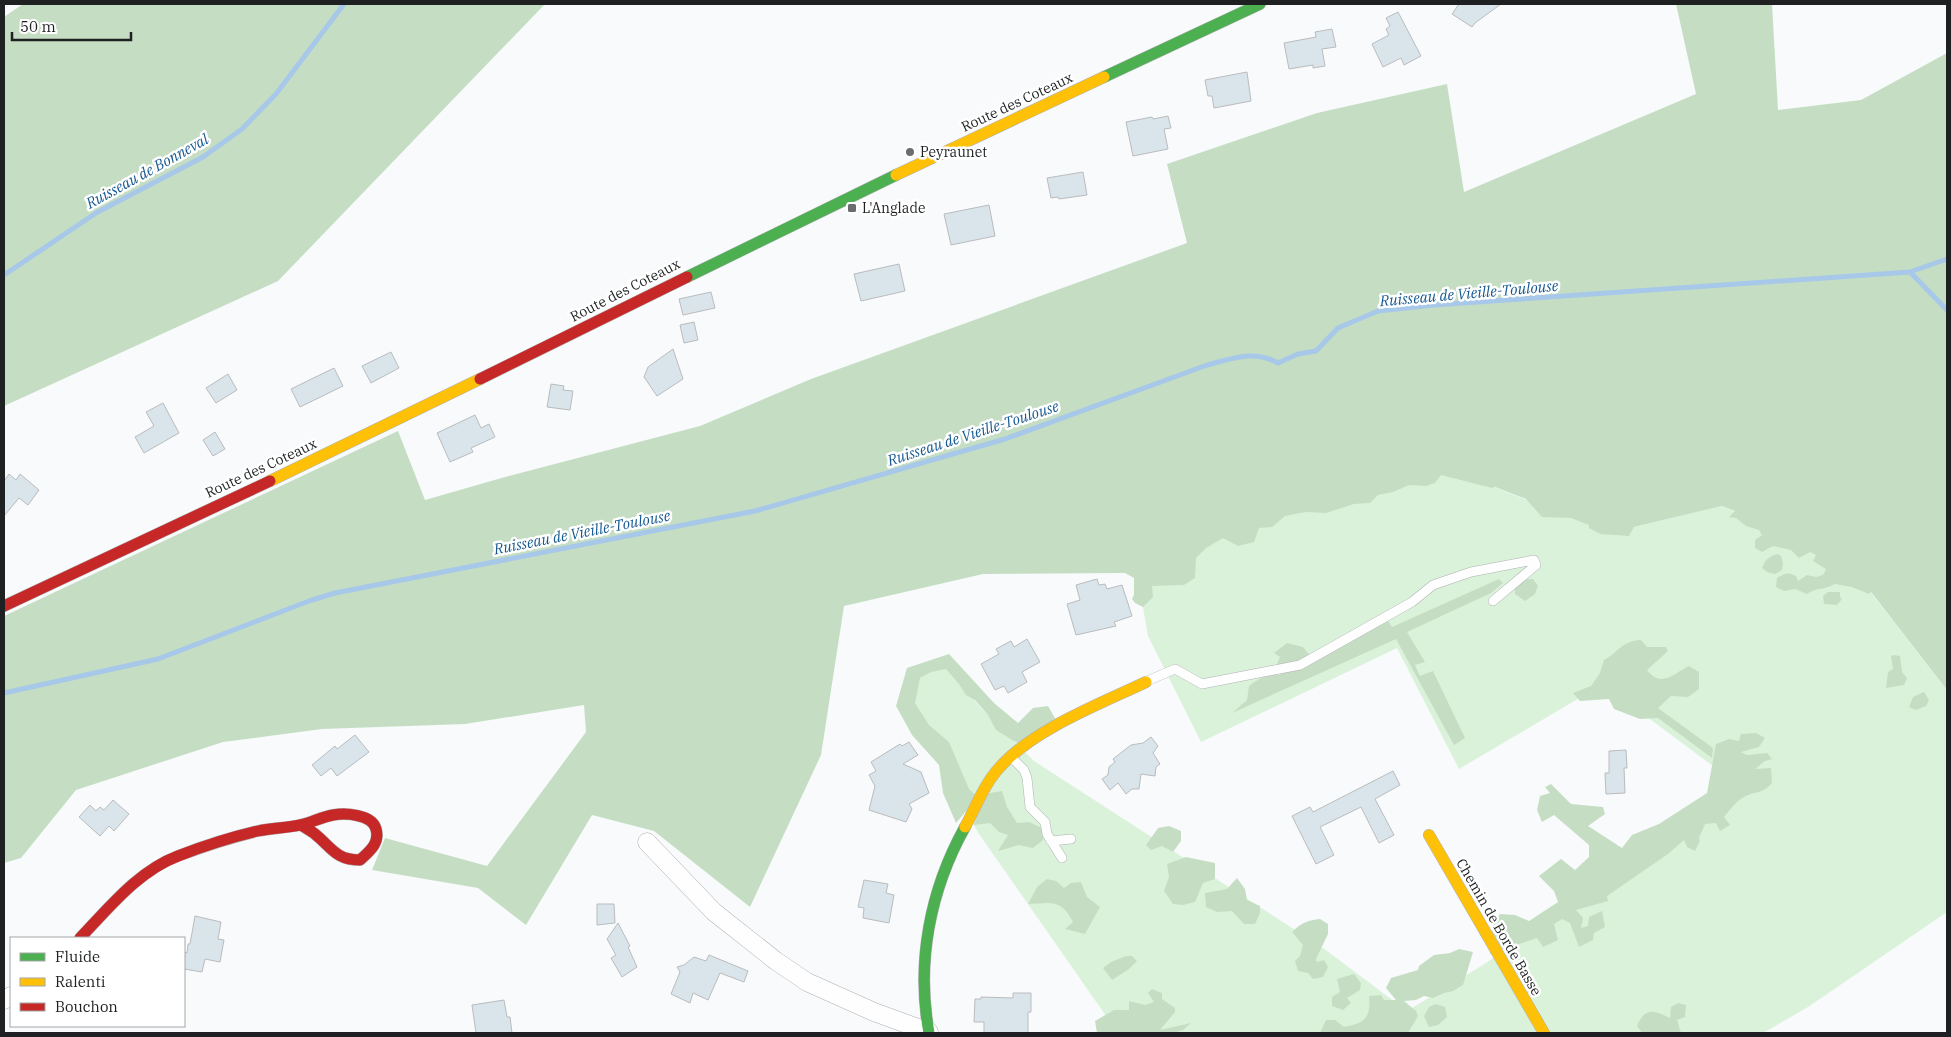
<svg xmlns="http://www.w3.org/2000/svg" width="1951" height="1037" font-family="'IBM Plex Serif',serif">
  <rect width="100%" height="100%" fill="#f8fafc"/>
  <path fill="#daf2d9" d="M1451,470L1610,533L1722,506L1843,557L1947,690V912L1808,1007L1763,1033H1118L979,834L907,708L914,675L942,663L982,709L1034,761L1323,948L1407,1011L1483,965L1741,787L1603,684L1459,769L1397,648L1201,742L1148,636L1137,573L1246,519Z"/>
  <path fill="#c5dec3" d="M23,4H545L278,281L4,406V17Z
    M1676,4H1772L1778,110L1861,100L1947,53V690L1871,592L1869,594L1852,587L1835,584C1825,590 1818,587 1807,594L1795,589L1784,591L1776,587L1777,578C1785,573 1788,572 1796,576L1798,581L1807,575L1816,577L1823,575L1826,569L1813,561L1816,555L1810,552L1799,558L1791,550L1773,546L1762,552L1755,548V540L1762,535L1759,530L1746,526L1736,518L1729,517L1735,511L1722,506L1634,527L1629,536L1600,534L1589,528V525L1571,518L1542,517L1526,499L1495,487L1492,488L1441,475L1435,483L1426,486L1409,485L1393,492L1378,495L1370,503L1354,504L1326,513L1306,512L1285,516L1272,527L1259,528L1254,542L1238,546L1223,538L1206,548L1196,558L1195,578L1184,585L1152,586L1153,597L1143,607L1135,603L1132,599L1134,595V578L1125,573L983,574L844,606L821,755L750,907L654,831L592,815L526,925L478,888L372,870L385,838L487,866L586,732L584,705L465,724L322,729L223,742L76,790L21,858L4,863V616L398,431L425,500L505,477L700,426L811,379L1187,243L1167,164L1317,113L1447,84L1464,192L1696,94Z
    M1778,554L1781,556L1783,564L1782,570L1775,574L1767,572L1762,568C1765,560 1769,556 1778,554Z
    M1499,579L1503,583L1491,593L1407,632L1425,662L1415,665L1420,676L1433,671L1465,738L1454,745L1396,639L1232,713L1247,700L1249,686C1260,678 1266,673 1280,675L1277,664L1280,657L1274,653L1287,643L1303,647L1312,658L1388,621L1392,627Z
    M1521,579H1533L1538,586L1535,594L1525,601L1515,594V583Z
    M1828,592H1840V597L1842,599L1837,605L1824,604L1823,596Z
    M1641,640L1647,647H1666L1668,651L1647,670C1662,689 1674,673 1689,666L1699,672V689L1688,697L1671,696L1658,708L1713,748L1712,758L1658,718L1640,719L1614,709L1609,699L1580,701L1573,693L1591,686L1600,673L1604,660C1619,652 1621,641 1641,640Z
    M949,654L994,703L1018,723L1033,708L1048,706L1056,720L1019,744L996,730L988,715L975,700L966,695L959,684L946,669L931,672L920,678L915,703L929,725L949,742L969,789L978,797L956,823L943,793L939,765L912,735L896,706L907,668Z
    M1894,655L1900,656L1902,672L1907,678L1904,685L1886,688L1888,672L1893,669L1891,656Z
    M1924,692L1929,700L1926,706L1916,710L1909,707L1913,697Z
    M1756,733L1765,738L1759,747L1741,752L1747,755L1767,753L1772,759L1765,761L1755,769L1771,768L1772,783C1761,795 1757,790 1744,797C1735,802 1730,810 1724,817L1730,825L1720,831L1716,823L1705,824L1699,838L1700,841L1695,851L1687,847L1684,840L1668,854L1607,896L1608,901L1576,910L1583,918L1581,928L1588,926L1589,917L1602,911L1605,927L1594,933L1593,940L1579,947L1570,923L1562,919L1554,924L1558,940L1543,947L1537,938L1490,954L1492,927L1500,914L1515,915L1529,921L1558,902L1554,891L1539,876L1561,859L1575,870L1589,857V845L1554,815L1542,822L1537,810L1540,796L1550,793L1545,787L1551,784L1571,804L1603,807L1605,814L1588,826L1622,848L1632,835L1659,824L1707,793L1716,744L1729,739L1739,741L1741,734Z
    M1002,791L1007,807L1017,823L1029,822L1046,830L1043,840L1033,848L1019,845L998,851L1008,835L999,832L990,823L974,825L985,794Z
    M1169,826L1181,831V841L1173,852L1162,846L1151,850L1146,845L1158,828Z
    M1186,857L1215,863V879L1203,883L1195,902L1183,905L1173,904L1164,891L1169,877L1167,864Z
    M1237,878L1245,889L1247,900L1260,906V913L1255,924H1244L1232,911L1217,912L1206,907L1205,893L1227,889Z
    M1047,879L1056,881L1064,888L1071,883L1081,882L1087,897L1100,907L1085,934L1065,929L1073,922C1061,898 1050,903 1028,904L1037,887Z
    M1320,919L1328,924V934L1316,959L1317,962L1324,960L1328,967L1323,977L1313,979L1308,973L1298,971L1295,961L1300,956L1303,945L1292,932C1301,923 1308,920 1320,919Z
    M1459,949L1473,952L1463,985L1453,991L1444,993L1433,998L1424,996L1416,1000L1404,1001L1416,1011L1418,1016L1408,1033H1320L1326,1020H1335L1344,1027C1365,1023 1371,1018 1369,996L1381,995L1384,1000H1396L1386,988L1391,978L1418,970L1419,966L1434,955L1450,953Z
    M1126,956H1132L1137,961L1129,969L1112,980L1103,968L1111,962Z
    M1354,974L1361,983L1360,990L1347,998L1351,1003L1343,1010L1332,1006V997L1340,992L1337,979Z
    M1152,989L1162,993V999L1175,1008V1012L1160,1030L1191,1023L1183,1030L1173,1033H1097L1095,1021L1114,1010H1129V1001L1145,1005L1154,1002L1148,993Z
    M1678,1003L1686,1005L1685,1017L1677,1020L1681,1033H1642L1637,1026C1645,1007 1654,1010 1670,1018L1671,1007Z
    M1436,1004L1445,1007L1447,1017L1438,1025L1429,1027L1424,1016L1429,1007Z"/>
  <g fill="none" stroke-linecap="round" stroke-linejoin="round">
    <path stroke="#a7c8e8" stroke-width="5" d="M1910,272L1947,310
      M4,275L96,213L203,157L242,129L276,94L344,4
      M4,693L158,659L309,601L335,593L755,511L1005,439L1207,365C1232,359 1253,349 1278,363L1298,354L1316,351L1338,328L1378,311L1434,305L1910,272L1947,259"/>
  </g>
  <path fill="#dae4eb" stroke="#babcbe" d="M1459,4H1501L1475,23L1472,27L1452,14Z
    M1398,12L1421,56L1404,65L1401,58L1383,67L1372,44L1389,35L1386,29L1390,26L1386,18Z
    M1332,29L1336,47L1322,49L1325,66L1313,68V65L1289,69L1284,43L1316,37L1315,32Z
    M1247,72L1251,101L1214,108L1212,96H1208L1205,80Z
    M1168,116L1171,128L1164,129L1168,149L1133,156L1126,122L1152,117L1153,119Z
    M1083,172L1087,195L1059,199L1058,197L1051,198L1047,178Z
    M989,205L995,236L951,245L944,214Z
    M899,264L905,291L861,301L854,274Z
    M711,292L715,308L683,315L679,299Z
    M694,322L698,340L684,343L680,325Z
    M673,349L683,379L657,396L644,377L648,367Z
    M391,352L399,368L371,383L362,366Z
    M334,368L343,386L300,407L291,389Z
    M228,374L237,390L216,403L206,388Z
    M551,384L564,386L563,390L573,391L570,410L547,407Z
    M163,403L179,433L144,453L135,437L154,426L146,412Z
    M475,415L481,428L489,424L495,437L471,448L473,452L450,462L437,433Z
    M215,432L225,449L213,456L203,440Z
    M9,474L16,480L20,474L39,490L28,505L19,498L4,516V481Z
    M1097,579L1099,585L1105,584L1107,589L1122,585L1132,616L1114,622L1116,626L1076,635L1067,604L1080,600L1076,585Z
    M1027,639L1040,662L1022,672L1027,682L1008,693L1004,686L995,690L981,664L999,654L996,649L1011,641L1014,647Z
    M355,735L369,752L337,776L331,768L321,776L312,765L335,746L337,749Z
    M1151,737L1158,746L1153,753L1160,764L1156,767L1155,776L1141,774L1139,789H1132L1126,794L1118,783L1110,790L1102,779L1108,775L1109,767L1115,762L1113,759L1131,745L1143,743Z
    M909,742L918,755L903,764L921,772L929,793L909,804L912,809L906,822L869,810L875,786L869,775L876,771L871,762L900,744L902,746Z
    M1626,750L1627,768H1624L1625,793L1606,794L1605,773H1609V751Z
    M1393,771L1400,785L1375,799L1394,835L1379,843L1361,807L1320,827L1334,855L1316,864L1292,816L1310,807L1313,812Z
    M113,800L129,814L114,831L109,826L100,836L79,817L90,805L96,811L100,807L104,810Z
    M864,880L888,884L886,893L894,895L889,923L863,918L864,908L858,907Z
    M597,904H614L615,923L597,925Z
    M195,916L221,922L218,939L224,940L220,962L205,959L202,972L184,969V952L187,953L188,944H190Z
    M618,923L630,946L628,947L637,967L622,977L611,958L616,955L607,939Z
    M709,955L748,971L744,982L720,973L708,1000L693,993L690,1003L671,994L680,972L677,967L684,965L694,957L706,961Z
    M1013,993H1031V1012H1028V1033H984V1022H974L975,999H981V997L1013,998Z
    M504,1000L507,1017H510L512,1033H476L472,1005Z"/>
  <g fill="none" stroke-linecap="round" stroke-linejoin="round">
    <g stroke="#afb1b3" stroke-width="10">
      <path id="lane" d="M1147,681L1175,669L1202,684L1300,665L1412,602L1433,585L1471,572L1534,560L1536,565L1493,601
        M1011,757L1024,770L1027,778L1030,807L1045,822L1047,834L1062,858
        M1051,841L1071,839"/>
    </g>
    <g stroke="#afb1b3" stroke-width="19">
      <path id="street" d="M647,842L714,912L776,961L807,982L874,1012L929,1032
        M4,1000L11,996"/>
    </g>
    <g stroke="#afb1b3" stroke-width="12">
      <path id="fast" d="M1104,77L1260,4
        M687,277L896,175
        M929,1033C916,962 930,890 965,827"/>
    </g>
    <g stroke="#afb1b3" stroke-width="12">
      <path id="slow" d="M896,175L1104,77
        M270,481L480,379
        M965,827C976,807 984,784 1000,767C1034,729 1100,704 1146,682
        M1429,835L1544,1033"/>
    </g>
    <g stroke="#afb1b3" stroke-width="12">
      <path id="jam" d="M480,379L687,277
        M4,606L270,481
        M80,938C109,908 138,871 178,856C204,846 232,837 258,831C272,828 286,828 300,825C311,823 321,817 333,815C345,813 372,814 376,829C380,843 370,851 360,860C336,860 332,848 315,834C311,831 306,828 301,825"/>
    </g>
    <use href="#lane" stroke="#fefeff" stroke-width="9"/>
    <use href="#street" stroke="#fefeff" stroke-width="18"/>
    <use href="#fast" stroke="#4caf50" stroke-width="11"/>
    <use href="#slow" stroke="#ffc107" stroke-width="11"/>
    <use href="#jam" stroke="#c62828" stroke-width="11"/>
  </g>
  <g fill="#6a6c6e" stroke="#fff" stroke-width="2">
    <circle cx="910" cy="152" r="5"/>
    <rect x="847" y="203" width="10" height="10" rx="2.5"/>
  </g>
  <g text-anchor="middle" dominant-baseline="central" stroke-width="5" stroke-linejoin="round" paint-order="stroke">
    <g font-size="14" fill="#1e2022" stroke="#fff">
      <text transform="translate(1017 102) rotate(-25)">Route des Coteaux</text>
      <text transform="translate(625 290) rotate(-27)">Route des Coteaux</text>
      <text transform="translate(261 468) rotate(-25)">Route des Coteaux</text>
      <text transform="translate(1499 927) rotate(60)">Chemin de Borde Basse</text>
    </g>
    <g font-size="14" fill="#1e2022" stroke="#fff" text-anchor="start">
      <text x="920" y="152">Peyraunet</text>
      <text x="862" y="208">L'Anglade</text>
    </g>
    <g font-size="15" font-style="italic" fill="#155891" stroke="#fff">
      <text transform="translate(147 171) rotate(-29)">Ruisseau de Bonneval</text>
      <text transform="translate(1469 293) rotate(-5)">Ruisseau de Vieille-Toulouse</text>
      <text transform="translate(973 433) rotate(-18)">Ruisseau de Vieille-Toulouse</text>
      <text transform="translate(582 532) rotate(-11)">Ruisseau de Vieille-Toulouse</text>
    </g>
  </g>
  <rect width="1951" height="1037" fill="none" stroke="#1e2022" stroke-width="10"/>
  <rect x="10" y="937" width="175" height="90" fill="#ffffff" stroke="#a5a6a7"/>
  <rect x="20" y="953" width="25" height="8" fill="#4caf50" stroke="#a5a6a7"/>
  <text x="55" y="962" font-size="15" fill="#1e2022">Fluide</text>
  <rect x="20" y="978" width="25" height="8" fill="#ffc107" stroke="#a5a6a7"/>
  <text x="55" y="987" font-size="15" fill="#1e2022">Ralenti</text>
  <rect x="20" y="1003" width="25" height="8" fill="#c62828" stroke="#a5a6a7"/>
  <text x="55" y="1012" font-size="15" fill="#1e2022">Bouchon</text>
  <path d="M12 32v8h119v-8" fill="none" stroke="#1e2022" stroke-width="2.5"/>
  <text x="20" y="32" font-size="15" fill="#1e2022" stroke="#ffffff" stroke-width="4" paint-order="stroke">50 m</text>
</svg>
